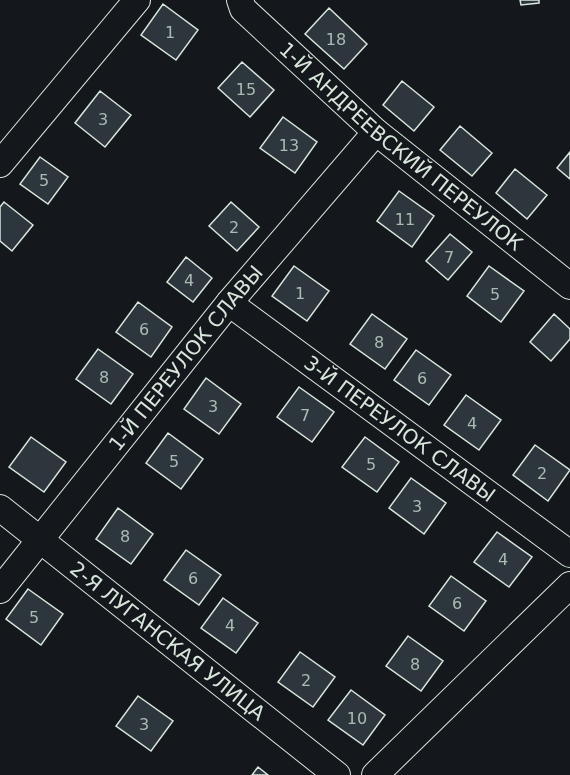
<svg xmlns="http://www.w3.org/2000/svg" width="570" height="775" font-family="'DejaVu Sans',sans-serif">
  <rect width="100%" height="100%" fill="#14181c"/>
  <path fill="#2c363c" stroke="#d8e6dc" stroke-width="1.5" d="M520,0H539V3L521,5Z
    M163,4L198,30L176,60L141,35Z
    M329,8L367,44L344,69L305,34Z
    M242,62L274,90L250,117L218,88Z
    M402,81L434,107L414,131L383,105Z
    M100,91L131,115L105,147L75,123Z
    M283,117L317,142L295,173L260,148Z
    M460,126L492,153L472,176L440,150Z
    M570,152V179L557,168Z
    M40,157L68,177L48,204L20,184Z
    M515,169L547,195L527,219L496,193Z
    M399,191L434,216L412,247L377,221Z
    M4,202L33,225L12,251L0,241V207Z
    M231,202L259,227L237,251L209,226Z
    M450,234L472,252L448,280L426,261Z
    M186,257L212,278L193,302L167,282Z
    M294,266L329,291L307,321L272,296Z
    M489,266L524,291L501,322L467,296Z
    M138,302L172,327L151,357L116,332Z
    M372,314L407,339L385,369L350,344Z
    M554,314L570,329V339L551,361L530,342Z
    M98,349L133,374L111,404L76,379Z
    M416,350L451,375L429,405L394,380Z
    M206,378L241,404L219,434L184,409Z
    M299,387L334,412L312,442L277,417Z
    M466,395L501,420L479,450L444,425Z
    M168,433L203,459L181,489L146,463Z
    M31,437L66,462L44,492L9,467Z
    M365,437L399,462L377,492L342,467Z
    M535,445L570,470L548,501L513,475Z
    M411,478L446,503L424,534L389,508Z
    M118,508L153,534L131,564L96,539Z
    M497,532L532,557L509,587L474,562Z
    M186,550L221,575L199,605L164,580Z
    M451,576L486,601L464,631L429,606Z
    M28,589L63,614L41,645L6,619Z
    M223,598L258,623L236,653L201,628Z
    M408,636L443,661L421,691L386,666Z
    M300,652L335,677L313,707L278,682Z
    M351,690L385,715L363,745L328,720Z
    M138,696L173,721L151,751L116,726Z
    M258,767L268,775H252Z"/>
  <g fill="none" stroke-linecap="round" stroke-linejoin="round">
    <g stroke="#d8e6dc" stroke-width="28">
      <g id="minor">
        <path id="s1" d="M240,0L243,9L376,132L570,286"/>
        <path d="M0,164L137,0"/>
        <path id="s2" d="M229,303L570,554"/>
        <path id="s3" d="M0,508L337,775"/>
        <path id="s4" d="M0,590L229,303L376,132"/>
        <path d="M375,775L570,585"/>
      </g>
    </g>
    <use href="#minor" stroke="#14181c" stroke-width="26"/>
  </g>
  <g text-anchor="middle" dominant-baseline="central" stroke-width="4.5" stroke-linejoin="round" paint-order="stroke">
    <g font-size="16" fill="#adbab4">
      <text x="170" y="32">1</text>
      <text x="336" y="39">18</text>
      <text x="246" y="89">15</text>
      <text x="103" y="119">3</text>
      <text x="289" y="145">13</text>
      <text x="44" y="180">5</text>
      <text x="405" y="219">11</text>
      <text x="234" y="227">2</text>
      <text x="449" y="257">7</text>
      <text x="189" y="280">4</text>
      <text x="300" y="293">1</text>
      <text x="495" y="294">5</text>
      <text x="144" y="329">6</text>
      <text x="379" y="342">8</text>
      <text x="104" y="377">8</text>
      <text x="422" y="378">6</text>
      <text x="213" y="406">3</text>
      <text x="305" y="415">7</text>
      <text x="472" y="423">4</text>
      <text x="174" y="461">5</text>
      <text x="371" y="464">5</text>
      <text x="542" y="473">2</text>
      <text x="417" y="506">3</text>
      <text x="125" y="536">8</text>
      <text x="503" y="559">4</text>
      <text x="193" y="578">6</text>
      <text x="457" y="603">6</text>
      <text x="34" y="617">5</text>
      <text x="230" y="625">4</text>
      <text x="415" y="664">8</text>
      <text x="306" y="680">2</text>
      <text x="357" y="718">10</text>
      <text x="144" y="724">3</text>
    </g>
    <g font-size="20" fill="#d8e6dc" stroke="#14181c">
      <text stroke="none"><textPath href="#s1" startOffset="219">1-Й АНДРЕЕВСКИЙ ПЕРЕУЛОК</textPath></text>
      <text stroke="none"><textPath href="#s4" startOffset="297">1-Й ПЕРЕУЛОК СЛАВЫ</textPath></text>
      <text stroke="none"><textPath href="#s2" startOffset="212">3-Й ПЕРЕУЛОК СЛАВЫ</textPath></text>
      <text stroke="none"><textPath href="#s3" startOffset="214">2-Я ЛУГАНСКАЯ УЛИЦА</textPath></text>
    </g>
  </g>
</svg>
